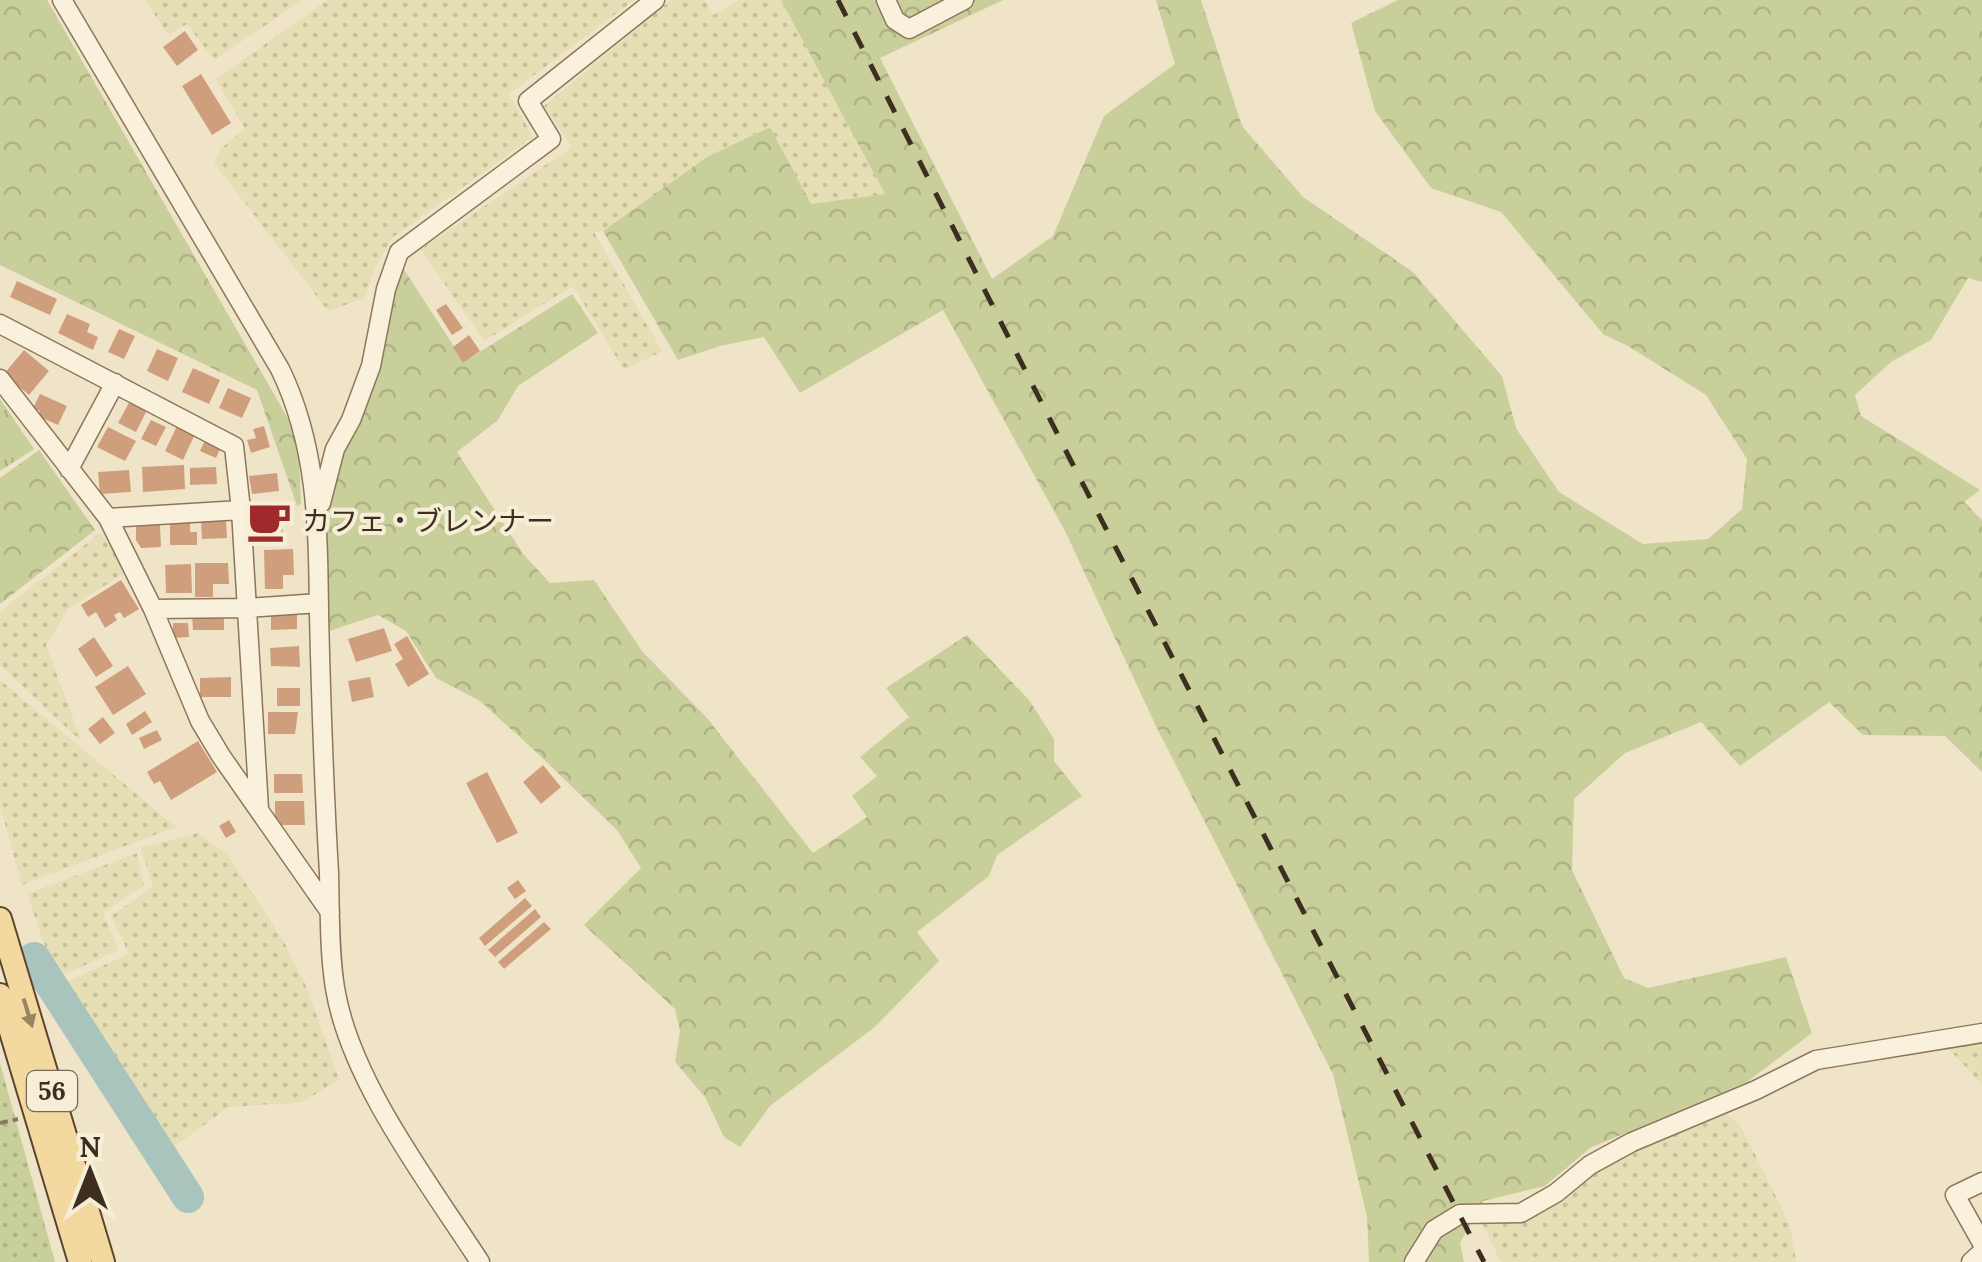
<svg xmlns="http://www.w3.org/2000/svg" width="1982" height="1262" font-family="Lora,'Noto Sans JP',serif">
  <defs>
    <pattern id="farmland-dots" width="8" height="8" patternUnits="userSpaceOnUse" patternTransform="scale(2.5)"><rect width="8" height="8" fill="#e6deb5"/><path d="M2 2h.1M6 6h.1" fill="none" stroke="#c6bf9b" stroke-width="1.8" stroke-linecap="round"/></pattern>
    <pattern id="grass-tufts" width="24" height="20" patternUnits="userSpaceOnUse" patternTransform="scale(2.5)"><rect width="24" height="20" fill="#c9cf9b"/><path d="M3 7l-1-3M5 7V3M7 7l1-3M15 17l-1-3M17 17v-4M19 17l1-3" fill="none" stroke="#aeb285"/></pattern>
    <pattern id="forest-crowns" width="20" height="18" patternUnits="userSpaceOnUse" patternTransform="scale(2.5)"><rect width="20" height="18" fill="#c9cf9b"/><path d="M2 6a3 3 0 1 1 6 0M12 15a3 3 0 1 1 6 0" fill="none" stroke="#aeb285"/></pattern>
    <pattern id="park-dots" width="8" height="8" patternUnits="userSpaceOnUse" patternTransform="scale(2.5)"><rect width="8" height="8" fill="#c9cf9b"/><path d="M2 2h.1M6 6h.1" fill="none" stroke="#aeb285" stroke-width="1.8" stroke-linecap="round"/></pattern>
  </defs>
  <rect width="100%" height="100%" fill="#f0e4c8"/>
  <path fill="url(#farmland-dots)" d="M145,0H303L214,60L187,24L168,35Z
    M327,0H634L509,94L533,137L393,237L374,271L365,298L328,311L214,163L220,149L245,129L216,79Z
    M671,0H704L714,15L738,0H781L886,194L811,205L770,127L707,157L603,231L594,232L662,351L624,370L573,286L484,341L421,249L572,147L544,106Z
    M100,533L128,571L69,608L46,645L82,742L0,665V612Z
    M0,680L176,827L22,885L0,806Z
    M198,833L227,854L284,942L307,988L339,1079L303,1102L229,1107L168,1151L59,985L129,954L111,916L153,887L141,848Z
    M137,853L144,885L103,913L119,950L56,978L27,894Z
    M1982,1035V1084L1947,1047Z
    M1725,1113L1740,1124L1790,1225L1796,1262H1501L1477,1213L1534,1214L1574,1182L1650,1142Z"/>
  <path fill="url(#grass-tufts)" d="M0,399L34,449L0,471Z"/>
  <path fill="url(#forest-crowns)" d="M0,0H47L290,422L299,457L301,504L297,506L257,390L0,265Z
    M781,0H1003L880,58L992,279L1053,236L1104,116L1175,64L1156,0H1201L1242,126L1303,197L1413,272L1502,376L1516,428L1559,492L1643,544L1708,539L1742,509L1747,459L1706,395L1628,346L1604,335L1501,212L1431,188L1375,111L1351,23L1398,0H1982V282L1968,278L1931,340L1891,362L1855,395L1861,416L1980,490L1964,502L1982,520V772L1945,736L1863,735L1829,702L1740,766L1701,722L1625,753L1574,799L1572,870L1624,978L1648,988L1786,957L1812,1033L1747,1082L1590,1148L1545,1186L1483,1201L1460,1243L1464,1262H1369L1367,1217L1333,1074L1156,726L1065,531L943,310L800,393L764,337L720,346L678,360L603,231L707,157L770,127L811,204L885,194Z
    M401,265L464,362L572,294L598,333L518,386L498,420L457,452L524,555L550,583L594,580L642,651L707,718L813,853L867,817L852,796L877,776L860,757L909,717L886,688L967,635L1029,700L1054,739V761L1082,796L997,855L989,876L917,932L939,961L875,1027L770,1106L740,1147L724,1137L705,1097L675,1062L680,1031L675,1009L584,925L641,868L617,830L534,750L480,701L436,678L406,631L378,615L329,631L326,518L344,450L361,418L380,362L392,293Z
    M39,450L95,530L0,604V478Z"/>
  <path fill="url(#park-dots)" d="M0,1063L55,1262H0Z"/>
  <g fill="none" stroke-linecap="round" stroke-linejoin="round">
    <path stroke="#a9c4bc" stroke-width="32" d="M34,958L188,1197"/>
  </g>
  <path fill="#cf9f7d" d="M185,31L198,50L177,66L163,47Z
    M201,74L231,123L212,135L182,86Z
    M17,281L57,299L50,315L10,297Z
    M446,304L463,328L452,335L436,310Z
    M67,314L90,324L87,332L98,337L93,350L58,333Z
    M119,329L135,336L124,359L108,352Z
    M469,335L480,351L463,363L453,347Z
    M157,349L178,358L168,381L147,371Z
    M24,350L49,371L29,395L4,374Z
    M193,368L220,380L209,404L182,392Z
    M228,388L251,398L242,418L219,408Z
    M40,394L67,406L58,425L38,416L40,411L33,408Z
    M130,401L147,410L136,432L118,423Z
    M151,420L166,427L156,446L141,439Z
    M178,424L196,432L183,460L165,451Z
    M264,426L270,447L251,453L247,440L256,438L253,429Z
    M108,427L136,441L125,461L97,447Z
    M205,440L221,447L216,458L200,451Z
    M184,465L185,489L143,492L142,467Z
    M216,467L217,484L190,485V468Z
    M129,470L131,492L100,494L98,472Z
    M277,473L279,491L252,494L249,476Z
    M282,513L283,539L257,540L256,514Z
    M226,520L227,538L202,539L201,521Z
    M170,522H190V532H197V545H170Z
    M136,525H160L161,547L141,548L136,540Z
    M293,549L294,575H283V589H265L264,550Z
    M195,563H228L229,584H213V597H195Z
    M191,564L192,593H166L165,565Z
    M121,580L139,609L124,618L120,612L114,615L117,620L105,628L96,612L88,617L81,605Z
    M192,612H224V630H193Z
    M271,613H297V629L271,630Z
    M173,623H188L189,637L173,638Z
    M384,628L392,651L356,662L348,639Z
    M407,636L429,674L408,687L395,664L403,659L394,644Z
    M94,637L113,666L96,677L78,649Z
    M299,646L300,667L271,666L270,648Z
    M128,666L146,694L113,715L95,687Z
    M231,677V697H200V678Z
    M370,677L374,697L352,702L348,681Z
    M277,688H300V706H277Z
    M145,711L152,722L132,735L126,724Z
    M268,712H298L295,734H268Z
    M103,717L115,733L100,744L88,729Z
    M157,730L162,740L144,749L139,738Z
    M198,741L217,772L171,800L160,781L154,784L147,772Z
    M543,765L561,787L541,804L523,782Z
    M487,772L518,833L497,843L466,783Z
    M274,774H302L303,793H274Z
    M275,801H304L305,825H275Z
    M229,820L236,832L226,838L219,826Z
    M518,880L526,891L515,899L507,888Z
    M525,898L532,906L485,946L479,938Z
    M535,909L541,917L495,957L488,950Z
    M544,922L551,929L504,969L498,962Z"/>
  <g fill="none" stroke-linecap="round" stroke-linejoin="round">
    <g stroke="#8d765c" stroke-width="21">
      <path id="minor" d="M62,0L280,369C318,447 318,529 319,614C321,701 324,787 329,873C330,911 329,951 335,988C350,1081 429,1183 480,1262
        M886,0L895,20L909,29L964,0
        M0,324L234,446L241,510L259,809
        M0,379L108,518L153,609L200,721L221,756L330,912
        M69,469L115,383
        M321,503L335,449L351,420L371,366L386,289L399,252L551,139L528,101L655,0
        M108,518L241,510
        M153,609L248,608L319,603
        M1982,1182L1955,1195L1982,1243
        M1414,1262L1434,1230L1460,1214L1521,1213L1556,1193L1590,1165L1632,1142L1756,1090L1816,1060L1982,1033
        M1971,1262L1982,1252"/>
    </g>
    <g stroke="#5b4430" stroke-width="26">
      <path id="major" d="M0,919L103,1262
        M0,995L80,1262"/>
    </g>
    <path stroke="#8d765c" stroke-width="4" stroke-dasharray="8 5" stroke-linecap="butt" d="M0,1123L18,1119"/>
    <use href="#minor" stroke="#faf1dc" stroke-width="18"/>
    <use href="#major" stroke="#f3d9a0" stroke-width="22"/>
    <path stroke="#3d2e20" stroke-width="5" stroke-dasharray="18 18" stroke-linecap="butt" d="M838,0L1068,455L1484,1262"/>
  </g>
  <defs><path id="oneway-solid" d="M-6-.8H1V-3.2L6.5 0L1 3.2V.8H-6Z" transform="scale(2.5)"/></defs>
  <use fill="#988460" href="#oneway-solid" transform="translate(28 1013) rotate(73)"/>
  <defs>
    <g id="cafe-bare" transform="scale(3.45)"><path d="M-5.5-4.5H6V0H3Q3 3.5 0 3.5H-2.5Q-5.5 3.5-5.5 0ZM3-3.2v2h1.7v-2ZM-6 4.5H4V6H-6Z" fill="#9e2a2b" stroke="#f7eed8" stroke-width="2.5" paint-order="stroke"/></g>
  </defs>
  <g fill-rule="evenodd">
    <use href="#cafe-bare" x="269" y="521"/>
  </g>
  <g text-anchor="middle" dominant-baseline="central" stroke-width="8" stroke-linejoin="round" paint-order="stroke">
    <rect fill="#f7eed8" stroke="#756857" stroke-width="2.5" x="27" y="1071" width="50" height="40" rx="8"/>
    <g font-size="25" font-weight="bold" fill="#3d2e20">
      <text x="52" y="1091">56</text>
    </g>
    <g font-size="28" fill="#3d2e20" stroke="#f7eed8" text-anchor="start">
      <text x="302" y="521">カフェ・ブレンナー</text>
    </g>
  </g>
  <g transform="translate(90 1172)" stroke="#f7eed8" stroke-width="8" paint-order="stroke">
  <path d="M0-8L18 38L0 25L-18 38Z" fill="#3d2e20"/>
  <text y="-15" font-size="28" font-weight="bold" text-anchor="middle" fill="#3d2e20">N</text>
  </g>
</svg>
